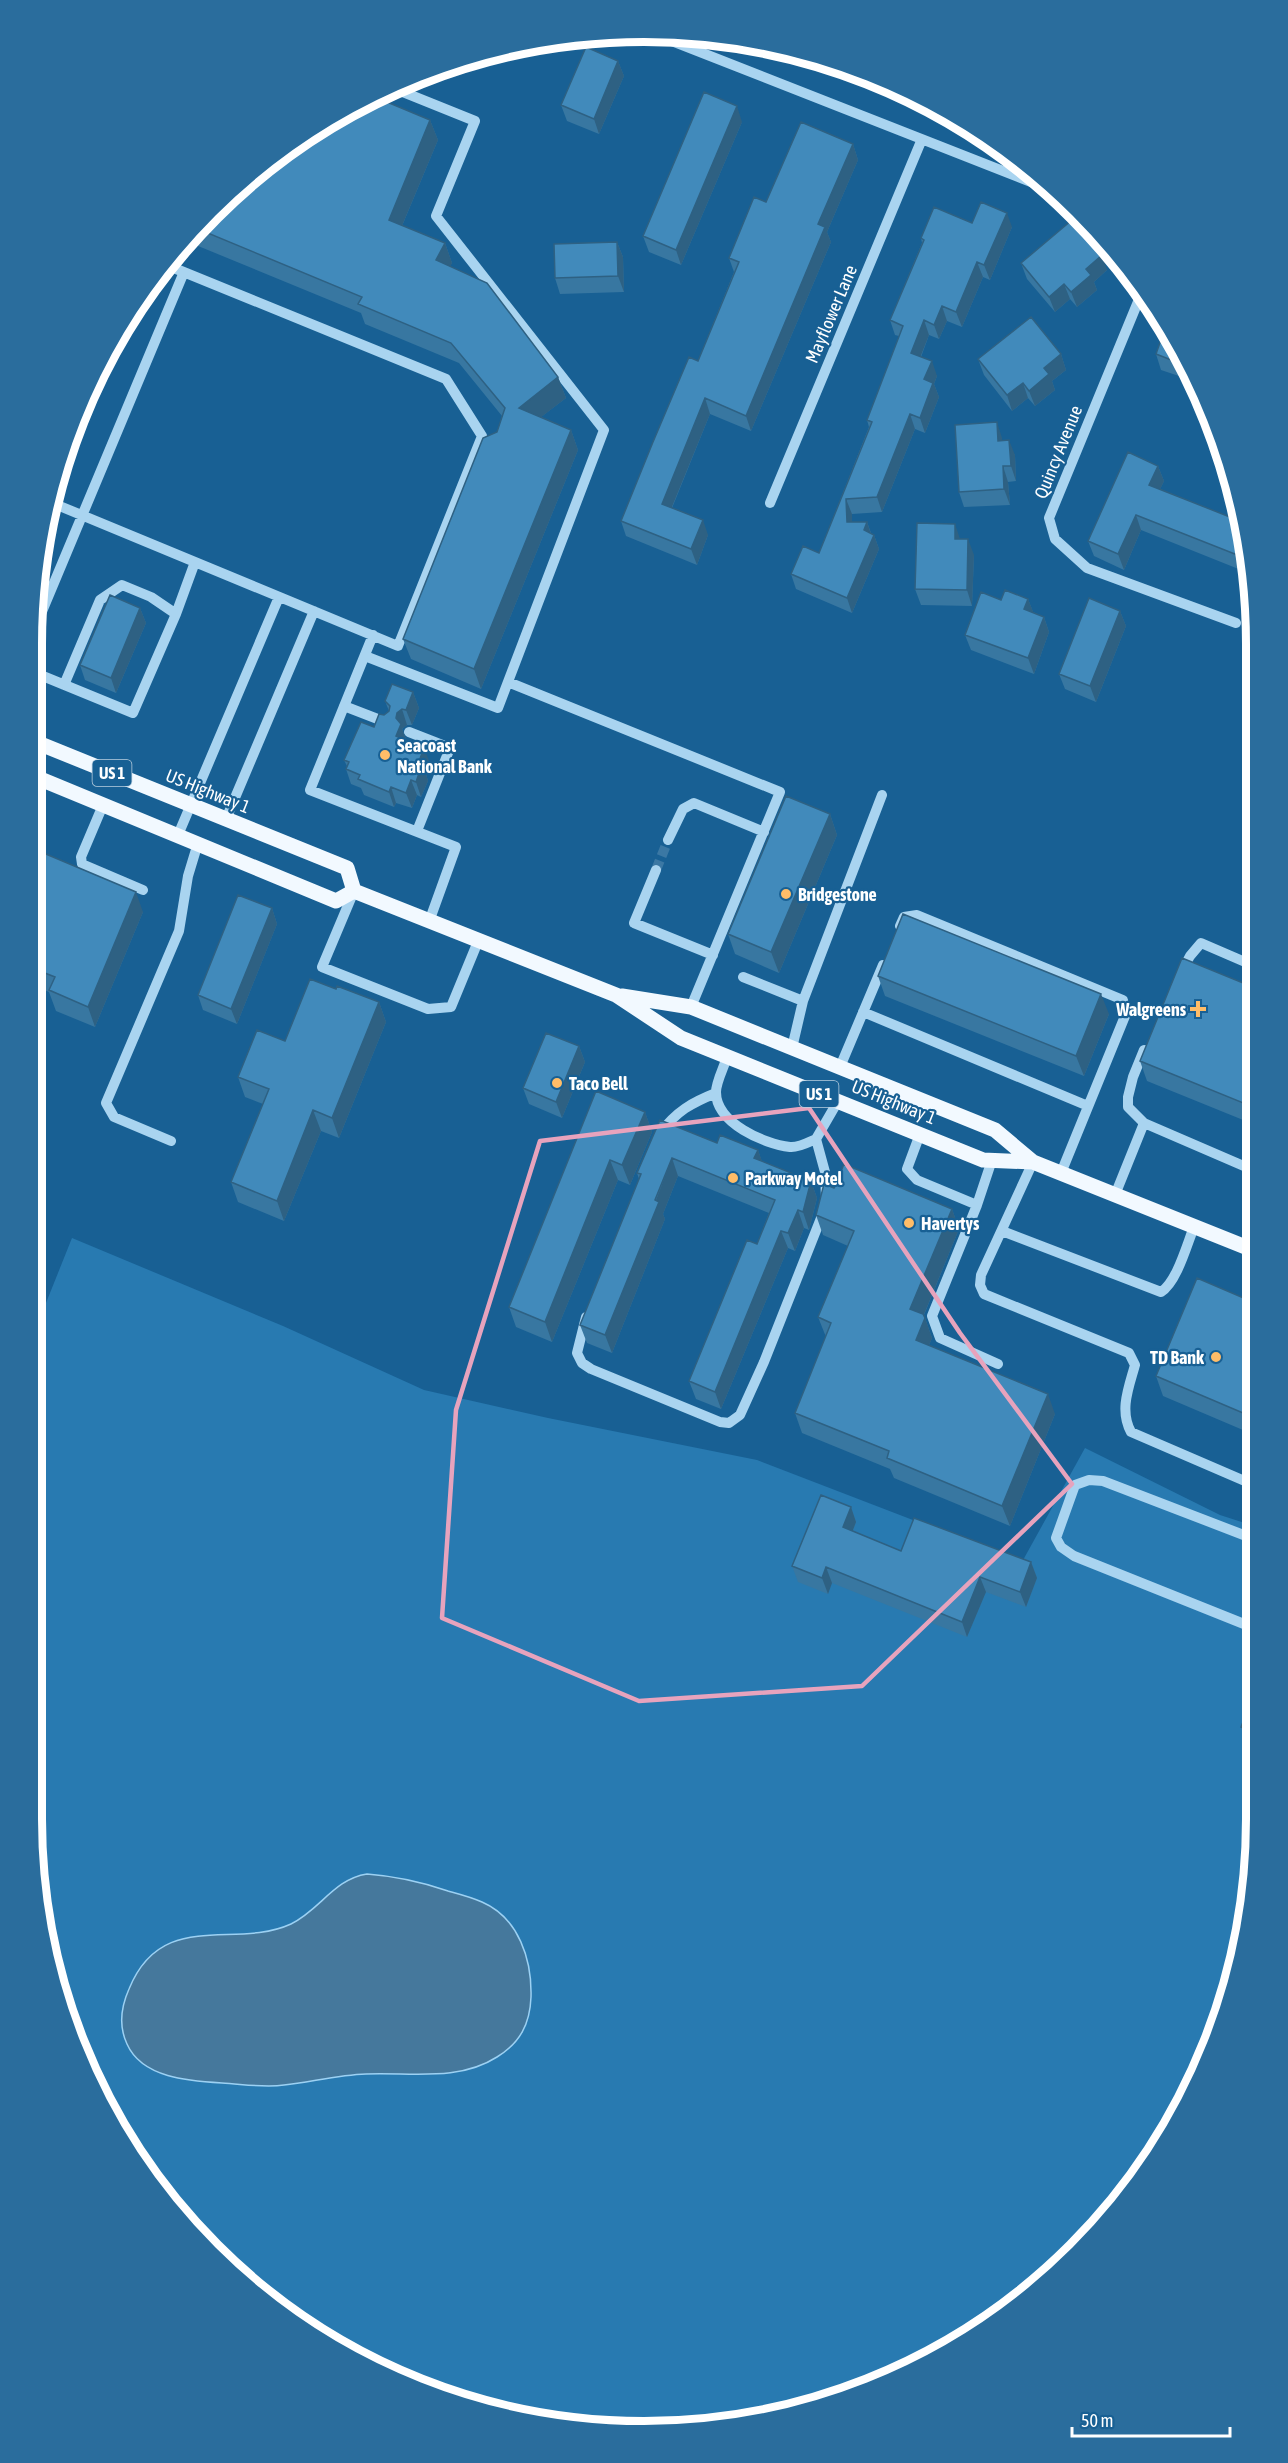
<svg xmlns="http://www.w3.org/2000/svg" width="1288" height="2463" font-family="'Asap Condensed',sans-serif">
  <rect width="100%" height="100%" fill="#186094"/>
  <path fill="#287ab1" d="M72,1238L283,1326L424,1390L548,1418L757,1460L1022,1562L1085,1448L1220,1515L1254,1526L1255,1859L1236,1977L1193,2090L1130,2192L1077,2252L985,2328L915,2368L803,2411L684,2430H604L486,2411L409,2385L304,2328L240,2279L158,2192L113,2125L64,2016L43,1938L32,1819V1338Z"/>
  <path fill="#45789c" stroke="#9cd1f3" stroke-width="1.5" d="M367,1874C394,1876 422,1882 448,1891C459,1894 471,1897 482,1902C519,1918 532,1960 531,1997C530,2024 520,2043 497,2057C458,2082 410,2072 366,2074C338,2075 311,2082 284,2085C264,2088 242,2084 222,2083C189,2081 142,2078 127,2044C118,2025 121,2007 129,1989C162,1908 234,1950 291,1924C320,1910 334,1879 367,1874Z"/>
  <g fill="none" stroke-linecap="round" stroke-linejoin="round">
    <path stroke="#3b78a4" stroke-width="10" stroke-dasharray="10 5" stroke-linecap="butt" d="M656,870L668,840"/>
    <path stroke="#a9d4f0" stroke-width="10" d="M654,34L1054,191
      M1142,292L1049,518L1055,539L1087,568L1236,623
      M50,502L398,646L482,436L446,379L164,264
      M770,503L922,139
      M33,633L184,272
      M373,635L310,790L456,847L430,919
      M365,656L498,708L604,430L436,216L475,121L393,88
      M33,672L133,713L176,614L195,562
      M508,682L780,792L691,1007
      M64,685L100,600L122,585L151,597L176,614
      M344,706L388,723
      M409,732L450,748L417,831
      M103,805L81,857L82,864L143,890
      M226,819L314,611
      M178,835L279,597
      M668,840L683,809L694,803L764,832
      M656,870L634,923L713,955
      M354,891L322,967L428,1009L451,1007L479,939
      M900,926L904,917L917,915L1123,1000L1125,1016L1061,1173
      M1182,971L1190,956L1201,943L1252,965
      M743,977L803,1001
      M863,1012L1088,1106
      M792,1048L803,1001L882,795
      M727,1057C724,1067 716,1082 716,1092C716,1123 764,1144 790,1147C798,1148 809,1142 816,1139L838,1101
      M840,1067L883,965
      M1144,1123L1128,1107V1097L1133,1077L1144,1050
      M660,1133C677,1111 691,1103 716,1093
      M920,1134L907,1169L917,1180L977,1205L992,1160
      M816,1139L825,1172L826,1198
      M171,1141L114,1117L106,1103L179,931L188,876L198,843
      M1033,1162L981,1275L980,1285L984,1294L1129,1353L1135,1365C1129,1387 1119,1410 1131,1432L1254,1485
      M1115,1195L1144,1123L1253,1170
      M977,1205L932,1316L940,1338L998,1364
      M1002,1231L1161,1292C1177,1282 1187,1244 1194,1227
      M586,1317L577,1353L582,1363L591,1369L720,1422L729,1423L740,1415L764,1362L823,1213
      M1254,1539L1103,1481L1089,1480L1075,1485L1056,1538L1061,1547L1074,1556L1254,1628"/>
    <path stroke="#f2f9ff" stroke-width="15" d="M33,741L347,868L354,891
      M33,776L336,901L354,891
      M354,891L616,995L681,1038L983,1160L1033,1162
      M622,996L691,1007L995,1130L1033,1162L1253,1250"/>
  </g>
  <path fill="#3877a1" d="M618,61L624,76L599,134L567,121L561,105Z
    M430,120L438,140L402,226L445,243L452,263L450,266L558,377L566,398L541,417L571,430L578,450L481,689L411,659L403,639L497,432L502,416L459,363L365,324L361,313L186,241L240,183Z
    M742,122L681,265L649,252L643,236Z
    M853,144L858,160L827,232L831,242L751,431L710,414L672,508L708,535L697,565L626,536L621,521L698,361L734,272L729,258L766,202Z
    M972,223L1012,227L990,280L983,277L962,327L947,321L939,339L929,335L921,357L937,376L934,384L939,397L925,433L915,429L882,512L852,514V522H867L871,533L874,535L879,549L852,613L796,589L791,574L819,553L869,427L867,420L899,336L895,335L890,320L922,243L921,238Z
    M617,242L623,257L624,292L560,294L555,278Z
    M1021,263L1107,270L1094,282L1097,290L1077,307L1070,299L1055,312L1027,279Z
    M1164,331L1194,381L1161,370L1156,354Z
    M1061,354L1066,370L1052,381L1055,390L1035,406L1028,398L1012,411L984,375L978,359Z
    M1002,438V440L1015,455L1016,481L1008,482L1010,505L964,507L959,492Z
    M1158,466L1164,481L1160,489L1240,521L1251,564V574L1141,530L1124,570L1094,556L1088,541Z
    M974,555L972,606L921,605L915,589Z
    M1251,576V596L1248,586Z
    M1028,599L1033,612L1044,617L1049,632L1034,674L971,650L965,635L1001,600Z
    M140,608L146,623L116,693L85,680L80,665Z
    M1120,611L1126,626L1096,702L1065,689L1059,674Z
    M413,692L419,708L412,725H407L402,729L406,739V740L430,763L426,774L428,781L421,797L417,795L412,808L396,803L394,807L364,795L361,788L351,784L346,769L347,766L344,760L384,715L389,711L385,701Z
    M830,814L837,835L779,973L735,954L728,934Z
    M33,854L143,912L95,1027L56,1011L49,992L32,985Z
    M272,908L277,924L237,1024L203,1010L198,995Z
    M878,976L1109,1014L1084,1076L885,996Z
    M1253,987V1124L1147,1081L1140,1061Z
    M336,989L379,1002L386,1022L339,1138L321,1131L284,1221L238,1202L231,1182L263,1104L245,1097L238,1077L285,1041Z
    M579,1046L585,1062L562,1118L529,1104L523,1088Z
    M596,1091L645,1112L652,1132L630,1185L618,1180L552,1342L516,1327L509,1307Z
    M660,1120L717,1143L758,1150L762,1162L811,1181L817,1198L809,1230L804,1228L795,1251L788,1248L721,1409L696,1399L689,1381L757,1244L769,1213L678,1176L663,1214L665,1219L612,1353L587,1343L580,1325L639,1179L637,1173Z
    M834,1188L952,1209L959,1229L924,1315L932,1338L929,1345L1055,1414L1010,1526L894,1478L890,1469L802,1433L795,1413L826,1337L818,1317L848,1246L823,1235L816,1215Z
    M1253,1302L1254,1424L1250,1433L1163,1396L1156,1376Z
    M851,1507L856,1522L853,1531L901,1551L1031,1562L1037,1578L1026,1607L986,1592L967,1637L832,1583L828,1594L798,1582L792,1566Z
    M1255,1692V1746L1247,1743L1241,1727Z"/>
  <path fill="#2e6183" d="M618,61L624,76L599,134L594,119Z
    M737,106L742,122L681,265L676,250Z
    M430,120L438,140L396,240L389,220Z
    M853,144L858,160L827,232L831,242L751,431L746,416L818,224Z
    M1007,213L1012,227L990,280L984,265Z
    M617,242L623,257L624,292L618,276Z
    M445,243L452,263L444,280L436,260Z
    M1102,255L1107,270L1094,282L1097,290L1077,307L1071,292L1086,269Z
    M977,262L983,277L962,327L956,312Z
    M1064,284L1070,299L1055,312L1049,297Z
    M942,306L947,321L939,339L934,325Z
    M924,320L929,335L916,368L911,353Z
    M1061,354L1066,370L1052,381L1055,390L1035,406L1029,391L1044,368Z
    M932,361L937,376L934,384L939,397L925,433L920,418L924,379Z
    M558,377L566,398L527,428L519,408Z
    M1023,383L1028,398L1012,411L1007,395Z
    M705,398L710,414L667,519L662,504Z
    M910,414L915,429L882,512L877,497Z
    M997,422L1002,438L1003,456L998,441Z
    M571,430L578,450L481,689L474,669Z
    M1009,440L1015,455L1016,481L1011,466Z
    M1003,466L1008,482L1010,505L1004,489Z
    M1158,466L1164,481L1155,500L1149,485Z
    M846,499L852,514V537L847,522Z
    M1136,515L1141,530L1124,570L1118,554Z
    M703,520L708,535L697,565L691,549Z
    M867,522L872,537L864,530Z
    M955,524L960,539H955Z
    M874,535L879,549L852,613L847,598Z
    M968,539L974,555L972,606L967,590Z
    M1028,599L1034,614L1024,609Z
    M140,608L146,623L116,693L111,678Z
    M1120,611L1126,626L1096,702L1090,686Z
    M1044,617L1049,632L1034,674L1028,658Z
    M413,692L419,708L412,725L406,710Z
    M402,709L407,725L402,729L406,739L401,752L396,736L397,713Z
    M424,748L430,763L426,774L428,781L421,797L416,782L418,764Z
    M411,780L417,795L412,808L406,793Z
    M391,787L396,803L394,807L389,792Z
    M830,814L837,835L779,973L771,952Z
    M136,892L143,912L95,1027L88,1007Z
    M272,908L277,924L237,1024L231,1009Z
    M1101,994L1109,1014L1084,1076L1076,1056Z
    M379,1002L386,1022L339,1138L332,1118Z
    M579,1046L585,1062L562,1118L556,1102Z
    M313,1110L321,1131L284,1221L277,1201Z
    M645,1112L652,1132L630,1185L622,1165Z
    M758,1150L764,1167L754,1158Z
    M672,1158L678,1176L663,1214L665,1219L612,1353L605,1335Z
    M610,1160L618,1180L552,1342L545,1322Z
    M811,1181L817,1198L809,1230L803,1212Z
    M952,1209L959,1229L918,1329L910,1309Z
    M798,1210L804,1228L795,1251L788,1233Z
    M781,1231L788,1248L721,1409L715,1392Z
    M925,1318L932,1338L923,1360L916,1340Z
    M1254,1387V1424L1250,1433L1243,1413Z
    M1048,1394L1055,1414L1010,1526L1002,1506Z
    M851,1507L856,1522L848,1543L843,1527Z
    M1031,1562L1037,1578L1026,1607L1020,1592Z
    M826,1567L832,1583L828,1594L822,1578Z
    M980,1577L986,1592L967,1637L962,1622Z"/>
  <path fill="#418abb" stroke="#2e6183" stroke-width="1.5" d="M586,47L618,61L594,119L561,105Z
    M704,92L737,106L676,250L643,236Z
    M375,97L430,120L389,220L445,243L436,260L487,283L558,377L519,408L571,430L474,669L403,639L483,438L497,432L505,408L451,343L358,304L362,297L198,229L240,183L338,113Z
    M801,122L853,144L818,224L825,227L746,416L705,398L662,504L703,520L691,549L621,521L653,442L689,357L698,361L739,262L729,258L754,197L766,202Z
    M981,202L1007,213L984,265L977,262L956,312L942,306L934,325L924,320L911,353L932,361L924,379L933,383L920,418L910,414L877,497L846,499L847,522H867L864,530L874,535L847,598L791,574L803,546L819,553L872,422L867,420L903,326L890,320L924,240L921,238L934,207L972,223Z
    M1072,220L1102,255L1086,269L1091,275L1071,292L1064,284L1049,297L1021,263Z
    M617,242L618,276L555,278L554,244Z
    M1031,317L1061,354L1044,368L1049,374L1029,391L1023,383L1007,395L978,359Z
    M1164,331L1184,365L1156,354Z
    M997,422L998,441L1009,440L1011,466H1003L1004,489L959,492L955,425Z
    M1128,452L1158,466L1149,485L1240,521L1250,560L1136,515L1118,554L1088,541Z
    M917,523L955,524V539H968L967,590L915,589Z
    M1251,576V587L1248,586Z
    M1005,590L1028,599L1024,609L1044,617L1028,658L965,635L981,592L1001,600Z
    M110,595L140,608L111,678L80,665Z
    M1089,598L1120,611L1090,686L1059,674Z
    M392,684L413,692L406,710L402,709L397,713L396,718L401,724L396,736L424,748L418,764L422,765L416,782L411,780L406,793L391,787L389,792L358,779L360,775L346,769L349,762L344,760L361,722L374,727L379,714L384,715L389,711L390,706L385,701Z
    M786,796L830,814L771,952L728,934Z
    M34,849L136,892L88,1007L49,990L55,977L32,968L33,854Z
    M238,895L272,908L231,1009L198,995Z
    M903,914L1101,994L1076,1056L878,976Z
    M1182,958L1253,987V1107L1140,1061Z
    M310,979L336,989L337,986L379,1002L332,1118L313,1110L277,1201L231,1182L269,1089L238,1077L257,1030L285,1041Z
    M546,1033L579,1046L556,1102L523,1088Z
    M596,1091L645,1112L622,1165L610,1160L545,1322L509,1307Z
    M660,1120L717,1143L720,1135L758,1150L754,1158L811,1181L803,1212L798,1210L788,1233L781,1231L715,1392L689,1381L747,1240L757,1244L775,1200L672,1158L655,1200L659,1202L605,1335L580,1325L641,1174L637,1173Z
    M844,1164L952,1209L910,1309L923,1314L925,1318L916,1340L1048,1394L1002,1506L887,1458L889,1451L795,1413L831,1323L818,1317L854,1231L816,1215L824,1184L834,1188Z
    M1197,1278L1253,1302L1254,1387L1243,1413L1156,1376Z
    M821,1495L851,1507L843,1527L901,1551L914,1518L1031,1562L1020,1592L980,1577L962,1622L826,1567L822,1578L792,1566Z
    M1255,1692V1733L1241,1727Z"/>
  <path fill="none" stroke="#e7a3bd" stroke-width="4.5" stroke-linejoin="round" d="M809,1108L960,1333L1072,1484L862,1686L639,1701L442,1618L456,1410L540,1141Z"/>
  <g fill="#ffbd68" stroke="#186094" stroke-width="2">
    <circle cx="385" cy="755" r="6"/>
    <circle cx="786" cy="894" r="6"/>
    <path d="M1195 1000h6v6h6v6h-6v6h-6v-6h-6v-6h6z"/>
    <circle cx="557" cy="1083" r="6"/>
    <circle cx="733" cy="1178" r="6"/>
    <circle cx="909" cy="1223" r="6"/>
    <circle cx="1216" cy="1357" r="6"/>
  </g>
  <g text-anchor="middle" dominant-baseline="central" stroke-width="4.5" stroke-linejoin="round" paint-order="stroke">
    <g fill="#186094" stroke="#bacfdf" stroke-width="1.5">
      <rect x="92.5" y="760" width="39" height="26" rx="4.5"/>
      <rect x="799.5" y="1081" width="39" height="26" rx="4.5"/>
    </g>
    <g font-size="16" font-weight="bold" fill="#fff">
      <text x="112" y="773">US 1</text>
      <text x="819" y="1094">US 1</text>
    </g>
    <g font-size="18" fill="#fff" stroke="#186094">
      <text transform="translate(831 314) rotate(-67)">Mayflower Lane</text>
      <text transform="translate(1058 452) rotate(-68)">Quincy Avenue</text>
      <text transform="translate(208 791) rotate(22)">US Highway 1</text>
      <text transform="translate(894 1102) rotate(22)">US Highway 1</text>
    </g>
    <g font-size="18" font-weight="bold" fill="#fff" stroke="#186094" text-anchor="start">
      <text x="397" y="745">Seacoast<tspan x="397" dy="21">National Bank</tspan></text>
      <text x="798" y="894">Bridgestone</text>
      <text x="1186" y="1009" text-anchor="end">Walgreens</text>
      <text x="569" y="1083">Taco Bell</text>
      <text x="745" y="1178">Parkway Motel</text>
      <text x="921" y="1223">Havertys</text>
      <text x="1204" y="1357" text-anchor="end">TD Bank</text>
    </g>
  </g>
  <path d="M0 0H1288V2463H0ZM644 42H644A602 602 0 0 1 1246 644V1819A602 602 0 0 1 644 2421H644A602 602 0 0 1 42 1819V644A602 602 0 0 1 644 42Z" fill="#2a6d9d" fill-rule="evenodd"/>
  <path fill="none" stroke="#fff" stroke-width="8" d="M644 42H644A602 602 0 0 1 1246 644V1819A602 602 0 0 1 644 2421H644A602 602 0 0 1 42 1819V644A602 602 0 0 1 644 42Z"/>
  <path d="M1072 2427v9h158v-9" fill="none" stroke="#ffffff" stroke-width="3"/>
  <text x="1081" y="2427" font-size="18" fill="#ffffff" stroke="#186094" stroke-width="4.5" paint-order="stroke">50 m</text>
</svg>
